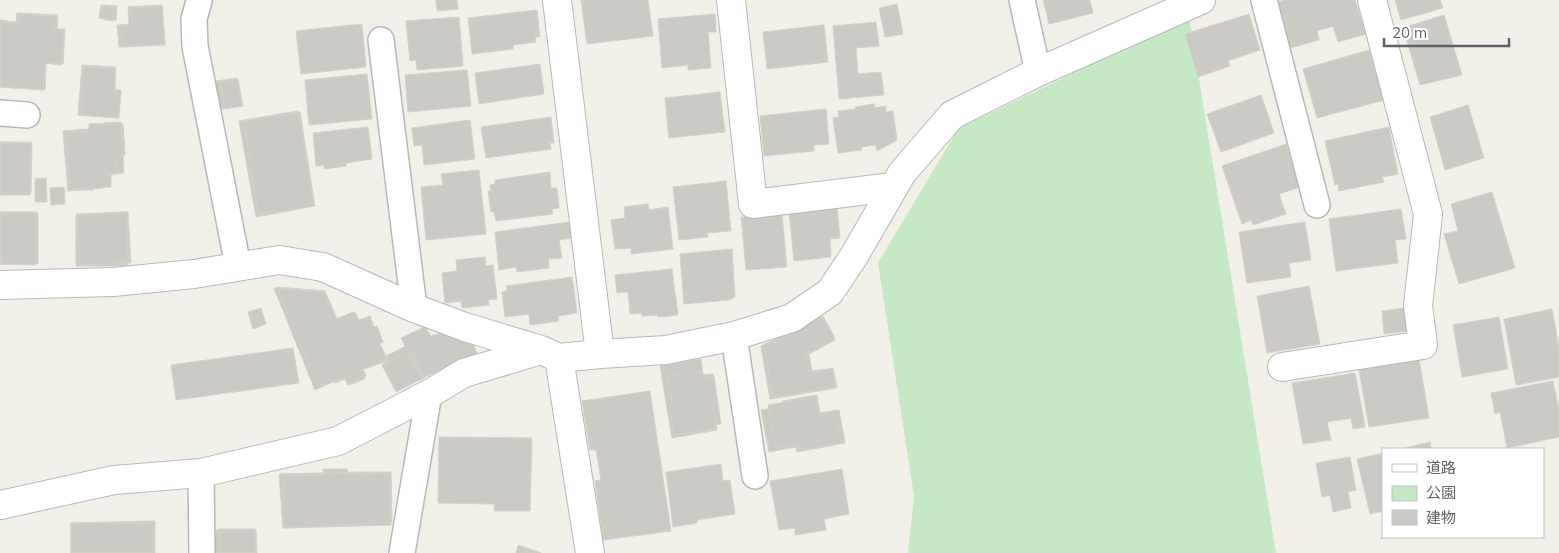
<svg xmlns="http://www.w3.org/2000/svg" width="1559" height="553" font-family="Mulish,'Noto Sans JP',sans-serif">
  <rect width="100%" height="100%" fill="#f1efe8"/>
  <path fill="#c5e8c5" d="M1189,17L1276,553H908L914,496L878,263L958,129Z"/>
  <path fill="#cccac5" stroke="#d6d1c6" d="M436,0H457L458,9L437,11Z
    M581,0H648L653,36L587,44Z
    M1043,0H1090L1093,13L1049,24Z
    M1285,0H1355L1366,34L1338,42L1333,26L1317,31L1319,40L1290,48L1277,2Z
    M1395,0H1440L1443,8L1401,20Z
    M897,4L903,34L885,37L879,8Z
    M101,5L115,7L113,21L99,18Z
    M103,5L117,6L116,20L102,18Z
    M162,5L165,45L119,47L117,25L129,24L128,7Z
    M162,6L165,44L122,47L121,26L133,25L131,8Z
    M537,10L540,37H535L536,42L513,45V49L472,54L468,18Z
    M17,13L57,15L55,29L64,30L61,65L45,63L43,90L0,87V20L16,22Z
    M20,14L58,16L57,29H65L63,64L46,63L45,90L0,87V22L20,23Z
    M715,14L716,32H708L711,68L688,70V65L662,68L658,19Z
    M1249,14L1260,50L1228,61L1230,66L1198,77L1185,34Z
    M1444,15L1462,75L1420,85L1403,28Z
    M459,17L463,66L417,70L416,60L410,61L406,21Z
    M876,22L879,46L856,48L858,74L881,72L884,95L839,99L833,26Z
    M362,24L366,67L301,74L296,31Z
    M824,25L828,62L767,69L763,32Z
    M1369,50L1384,100L1317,118L1303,69Z
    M540,64L544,94L479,104L475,73Z
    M82,65L115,67L114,90H121L118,118L78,115Z
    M84,66L116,68L115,90H121L119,118L81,115Z
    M467,70L471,106L408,112L405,75Z
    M367,74L372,119L309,125L305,80Z
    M237,78L242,106L221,109L216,81Z
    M238,79L243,106L225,109L220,82Z
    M720,92L725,132L669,138L665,98Z
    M1261,95L1274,133L1221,152L1207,114Z
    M874,104L875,108L886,106V112L893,111L897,140L877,151L876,145L861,147L862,150L838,153L833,118L839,117L838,111L856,109L855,107Z
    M1468,105L1484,158L1445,170L1430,117Z
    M826,109L829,144L814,145V151L764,156L760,116Z
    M298,111L314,206L256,217L239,121Z
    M300,112L315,206L258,215L244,121Z
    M551,117L554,143H550L551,149L486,158L481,127Z
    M470,120L475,159L424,165L422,145L414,146L412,128Z
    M121,122L124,173L111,174V187L68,191L63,131L89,129V124Z
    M123,124L125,155L116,156L117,174L102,175V182L94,183V190H70L66,133L98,131V125Z
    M368,127L372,159L346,163V166L324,169V165L316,166L313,133Z
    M1389,127L1398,174L1382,177L1384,182L1339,191L1338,184L1335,185L1325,141Z
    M0,142H31L30,195H0Z
    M0,142L32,143L31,193H0Z
    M1286,144L1300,187L1279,194L1286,214L1253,225L1251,220L1242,224L1222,166Z
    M479,170L486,234L426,240L421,187L443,185L441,174Z
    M550,172L551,188H557L559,208L552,209L553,214L496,221L494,212H491L488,191H491L490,185L495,184V180Z
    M46,178L47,202H35V179Z
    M726,181L731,231L707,233L708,237L679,240L673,187Z
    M64,187L65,204L51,205L50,188Z
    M1492,192L1515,268L1459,284L1444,234L1458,231L1451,204Z
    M648,204L649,210L668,207L673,249L631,254V248L615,249L611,220L625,218L624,207Z
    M837,207L840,238L830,239L831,257L794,261L789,211Z
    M1401,209L1406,239L1395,240L1398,263L1336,271L1329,219Z
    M0,212H37L36,265L0,264Z
    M127,212L128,266H76V214Z
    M128,212L131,263L80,265L77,215Z
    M0,213H38V264H0Z
    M782,214L787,267L746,270L741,217Z
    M570,222L573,238L559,240L562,258L548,259L549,268L517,272L516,267L499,270L495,232Z
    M1305,222L1311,260L1289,263L1291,277L1247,283L1239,232Z
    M732,249L735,297L729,300L684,304L680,254Z
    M485,257L486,266L493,265L497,299L488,300L489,305L462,308L461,301L445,303L442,273L457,271L456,260Z
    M672,269L678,315L658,317L657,315L642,316L641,313L630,314L628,292L617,293L615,275Z
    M572,277L577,313L558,316L559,321L530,325L529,314L505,317L502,292L507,291L506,286Z
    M1309,286L1320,344L1267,353L1257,296Z
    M277,287L325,291L337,319L355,312L359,320L370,316L374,327L377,326L383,342L380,344L387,359L363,369L366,376L350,383L348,378L335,383L334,380L318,387Z
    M274,288L324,292L336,319L353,312L358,323L369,318L387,361L361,370L365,379L348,385L344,377L315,390Z
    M261,308L266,324L253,329L248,312Z
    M1405,308L1408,331L1384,334L1382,311Z
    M1552,309L1559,348V377L1516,385L1504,319Z
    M823,316L835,338L806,354L809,371L832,369L836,388L770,399L761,346Z
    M823,317L835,340L809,354L812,372L833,368L837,387L773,397L765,348Z
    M1499,317L1508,369L1462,377L1453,325Z
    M425,327L431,336L442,333L473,343L477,354L422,378L401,338Z
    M408,345L424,378L397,391L383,362L388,359L386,356Z
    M293,348L299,383L176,400L171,365Z
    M408,352L421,379L396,392L382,365Z
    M701,359L703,375L713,374L717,401L713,402L717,430L672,438L660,366Z
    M1419,359L1429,418L1369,427L1359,369Z
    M702,371L704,377L714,376L721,424L715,425L716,429L674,435L669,405L672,404L668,376Z
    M1355,373L1365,427L1353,429L1351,418L1327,422L1331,440L1303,444L1292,383Z
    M1553,381L1559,410V437L1507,448L1500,412L1495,414L1491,393Z
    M650,391L671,531L603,540L595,481L601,480L596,450H590L582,401Z
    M817,395L820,413L839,410L845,443L797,452L796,447L769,452L761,410L784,406L783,401Z
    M816,397L820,417L836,414L841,443L799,450L798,444L776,448L768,405Z
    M439,437L532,438L530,511H494V504L438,503Z
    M1430,442L1431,449H1401Z
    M1383,453V511L1370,514L1357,459Z
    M1350,457L1356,490L1348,492L1351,508L1333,512L1330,495L1322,497L1316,463Z
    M721,464L723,481L730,480L735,514L697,520V523L673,527L666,472Z
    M323,469H347L348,474L389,473L391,525L284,528L283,476L324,475Z
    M842,469L849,514L824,519L826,530L795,535V528L779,530L770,481Z
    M361,472H391L392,522L283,528L279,474Z
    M155,521V553H71V523Z
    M71,523H154V553H71Z
    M219,529H255V553H219Z
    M213,530H256L257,553H213Z
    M518,545L541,553H516Z"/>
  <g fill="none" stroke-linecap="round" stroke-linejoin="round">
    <g stroke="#b5b8bc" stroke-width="28">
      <path id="service" d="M1022,0L1038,72
        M1264,0L1317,205
        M199,1L194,19L195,46L238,266
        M381,40L414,308
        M0,113L27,115
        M734,336L755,476
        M201,473L202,553
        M402,553L429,394"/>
    </g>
    <g stroke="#b5b8bc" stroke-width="30">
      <path id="minor" d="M557,0L600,354
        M731,0L753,204L893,187
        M0,285L113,282L194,274L279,260L323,267L414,308L465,327L541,350L559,358L600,354L666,350L734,336L792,318L830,292L854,256L902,173L952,115L1038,72L1201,0
        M559,358L590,553
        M1282,367L1423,345L1418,306L1428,214L1372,0
        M0,505L114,480L201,473L338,441L429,394L464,373L541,350"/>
    </g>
    <use href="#service" stroke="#fff" stroke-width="25"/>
    <use href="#minor" stroke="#fff" stroke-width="28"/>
  </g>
  <rect x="1382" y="448" width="162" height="90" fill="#ffffff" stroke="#bfc1c3"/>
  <rect x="1392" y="464" width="25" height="8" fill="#ffffff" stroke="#bfc1c3"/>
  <text x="1426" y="473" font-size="15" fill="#5f6368">道路</text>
  <rect x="1392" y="486" width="25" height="15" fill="#c5e8c5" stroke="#bfc1c3"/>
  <text x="1426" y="498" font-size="15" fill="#5f6368">公園</text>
  <rect x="1392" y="510" width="25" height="15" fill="#cccac5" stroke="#bfc1c3"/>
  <text x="1426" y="523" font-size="15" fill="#5f6368">建物</text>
  <path d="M1384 38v8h125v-8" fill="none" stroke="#5f6368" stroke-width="2.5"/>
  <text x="1392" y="38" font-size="15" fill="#5f6368" stroke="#ffffff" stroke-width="4" paint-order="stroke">20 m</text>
</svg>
